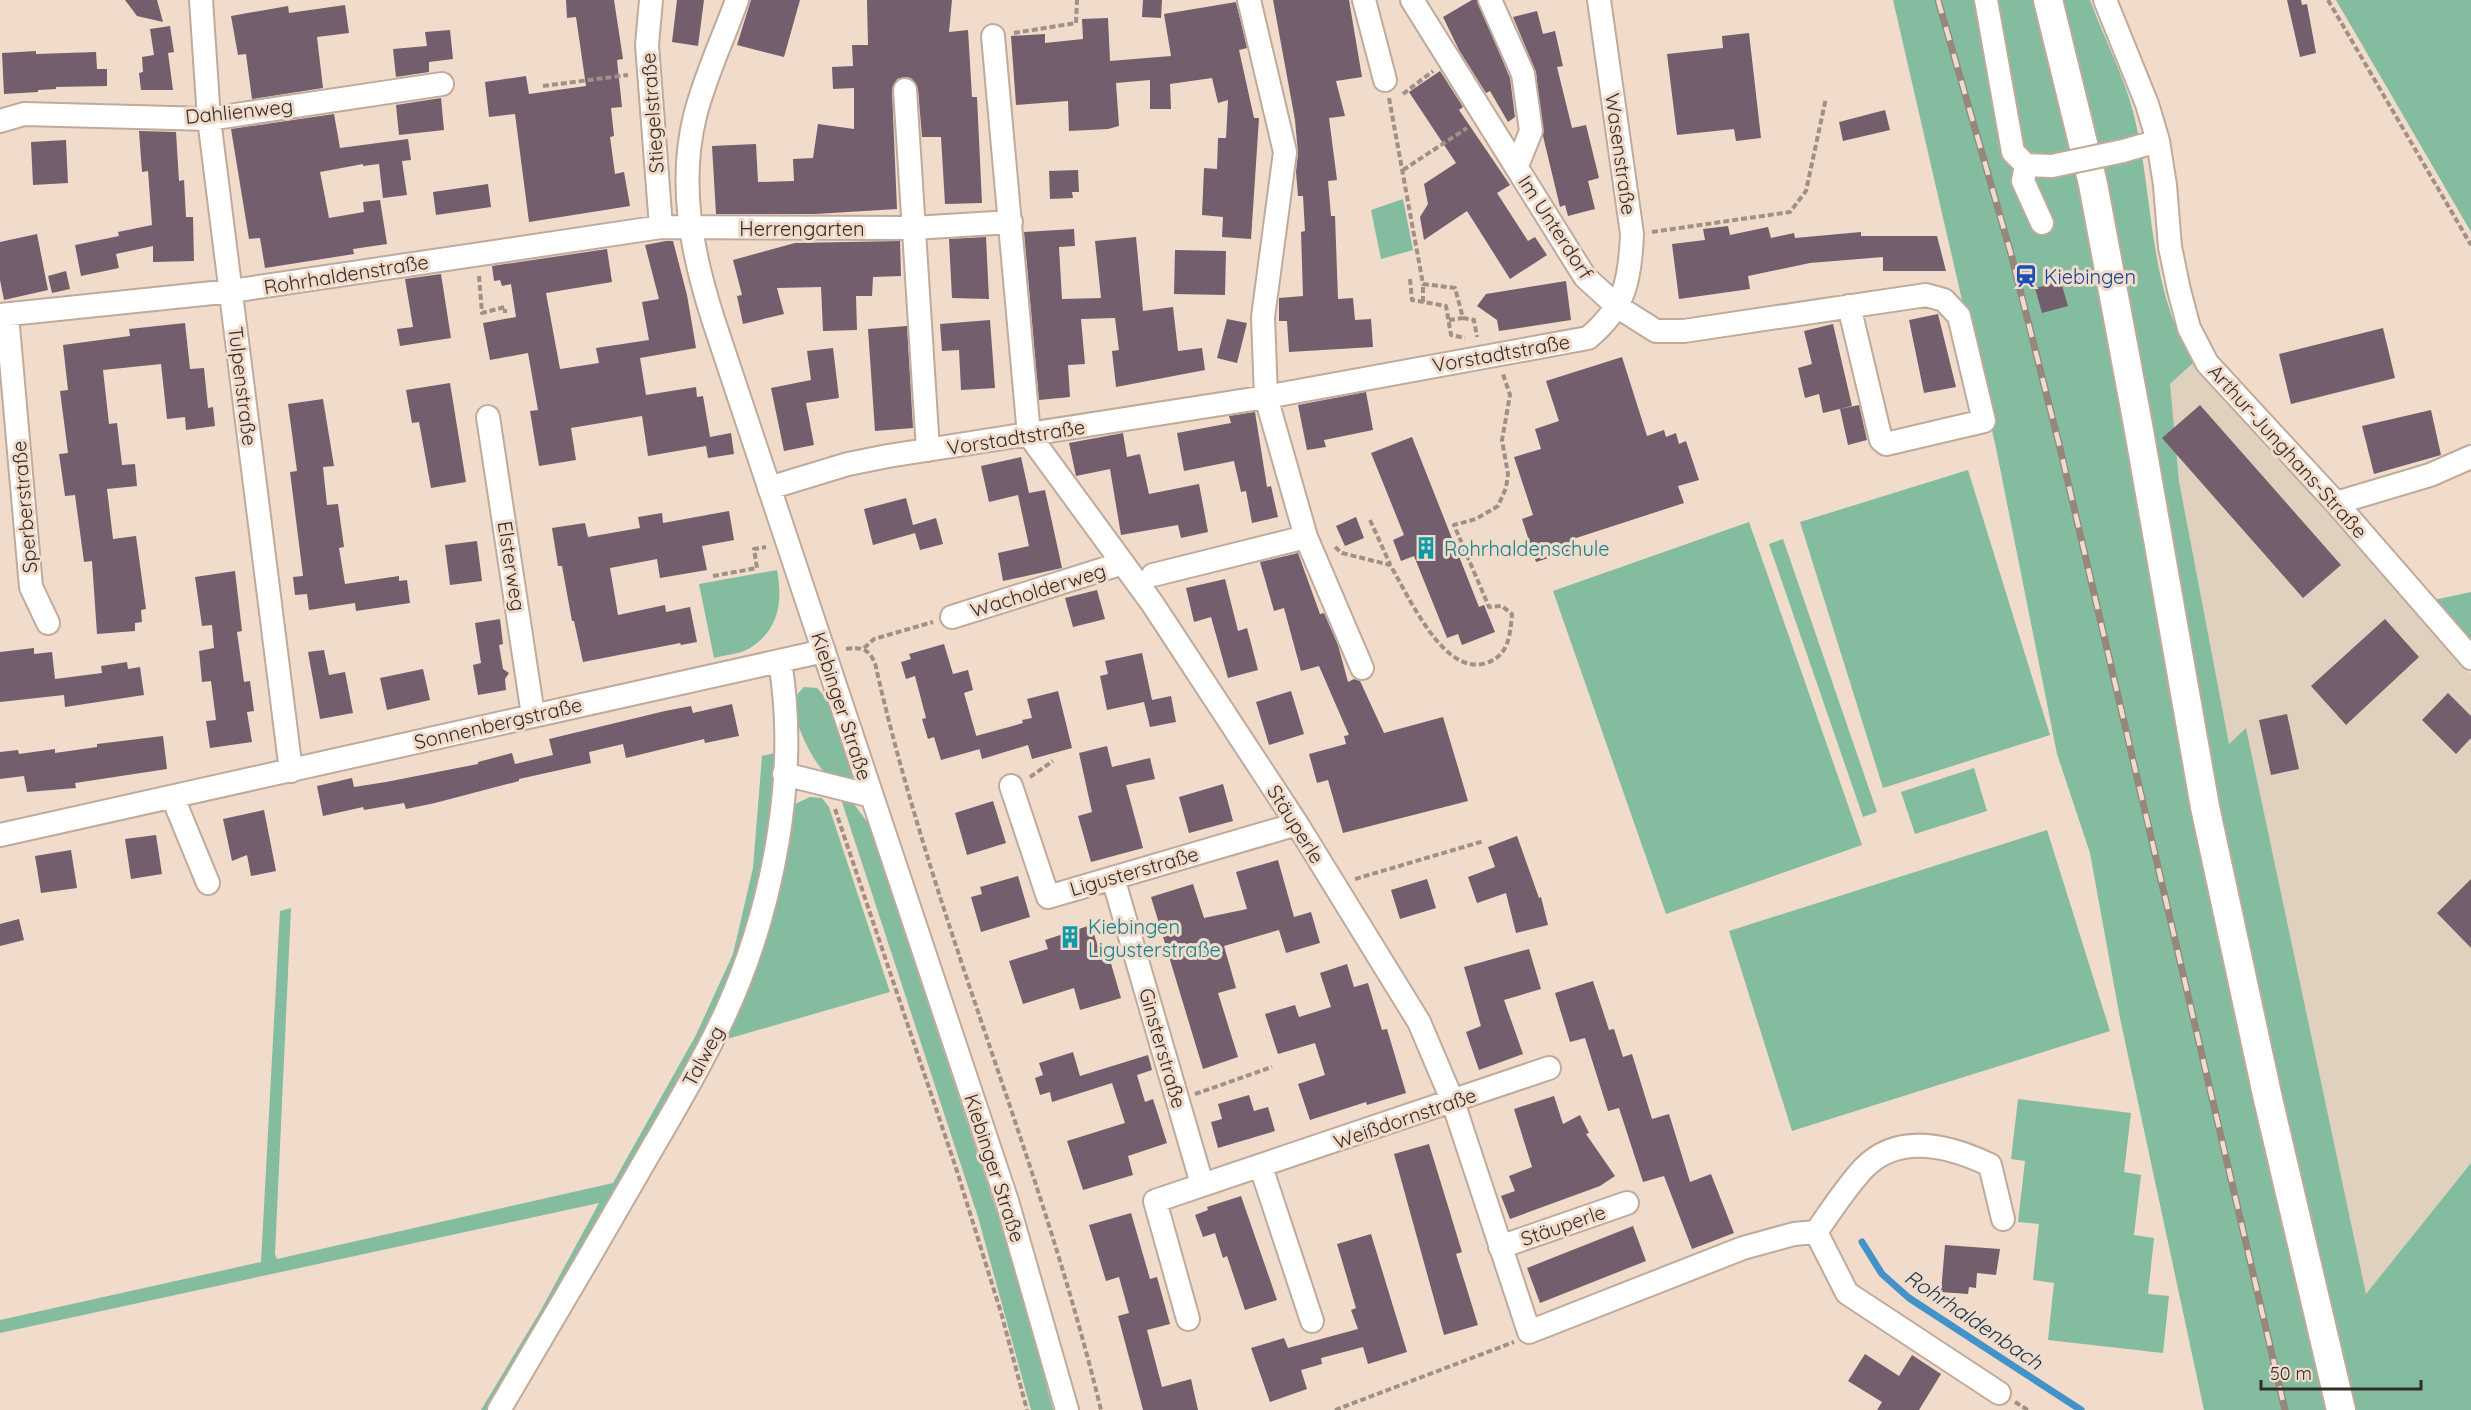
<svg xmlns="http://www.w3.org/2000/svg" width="2471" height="1410" font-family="Quicksand,sans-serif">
  <rect width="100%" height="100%" fill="#f1dbcb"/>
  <path fill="#e0d1be" d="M2194,362L2471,675V1163L2366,1295L2246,728L2229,745L2179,481L2170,384Z"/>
  <path fill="#83bc9f" d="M1893,0H2090C2104,38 2124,76 2134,115C2154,197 2148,290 2194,362L2170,384L2179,481L2229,744L2246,728L2366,1294L2471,1163V1410H2204L2120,1018L2090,853L2057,754L1996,448Z
    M2336,0H2471V232Z
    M1403,199L1413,250L1381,259L1371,210Z
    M1968,470L2050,735L1883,788L1800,522Z
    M1749,522L1862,845L1666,914L1553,591Z
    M1783,539L1877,812L1863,817L1769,544Z
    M777,570C783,601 779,630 750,648C740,654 725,655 714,658L699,584Z
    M2471,592V642L2434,600Z
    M804,687L817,688L827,699L856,784C849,783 838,783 832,779C812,765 795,723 792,700Z
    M775,753V789L765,863L750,925L707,1034L492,1410H481L541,1310L599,1203L0,1333V1320L261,1262L280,911L291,908L275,1254L277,1259L613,1183L696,1035L733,954L753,868L762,756Z
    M1974,768L1987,811L1915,834L1901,792Z
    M840,796L851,800L868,823L1015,1267L1053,1410H1031L978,1217Z
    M810,797L822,798L829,807L890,992L720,1041L795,804Z
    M2047,830L2110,1031L1792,1131L1729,931Z
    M2018,1099L2131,1113L2124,1172L2141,1175L2134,1235L2154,1238L2148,1294L2169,1296L2163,1353L2048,1340L2054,1283L2033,1280L2039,1224L2018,1222L2025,1161L2011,1159Z"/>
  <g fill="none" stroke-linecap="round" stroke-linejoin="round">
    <path stroke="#4492ca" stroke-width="7" d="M1862,1242L1882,1274L1909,1298L2081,1410"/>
  </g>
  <path fill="#725e6c" d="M125,0H157L163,22L137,16Z
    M566,0H614L623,59L617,60L622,107L611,108L614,136L610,137L615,174L624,172L630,206L529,222L515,114L489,117L485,82L526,76L529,94L586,86L576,17L567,18Z
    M677,0H704L698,46L672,42Z
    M751,0H800L784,57L737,45Z
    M867,0H952L949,32L968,30L972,97H977L982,203L945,204L941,137H922L918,89L911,78L905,77L897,79L892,91L897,209L815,214H716L712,146L756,144L758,182L794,181L793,159L813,158L818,124L854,129V88L833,89L832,67L853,66L852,45H868Z
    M1143,0H1162L1161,18L1142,17Z
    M1273,0H1349L1362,77L1336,81L1345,116L1329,118L1337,180L1328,181L1331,216H1335L1338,299L1353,298L1355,320L1371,319L1373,347L1289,352L1287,321H1279V298L1303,296L1301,232L1305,231L1303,196H1298L1296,172L1298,153L1295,120Z
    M1472,0H1477L1510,78L1515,117L1508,122L1490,91L1486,93L1459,50L1443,17Z
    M2287,0H2301L2302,5L2307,4L2316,53L2300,57Z
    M1236,2L1247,48L1239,50L1254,118H1259L1251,239L1222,237L1223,217L1202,215L1204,168L1217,169L1218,138H1226L1228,100L1218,103L1212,78L1170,84L1171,109H1150V80L1116,83L1119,126L1108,129L1069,131L1068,101L1016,105L1011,36L1045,34V43L1083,39L1082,19L1108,18L1110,61L1171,56L1164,14Z
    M345,5L349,33L317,37L323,88L252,99L246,54L238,55L231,16L288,6L289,13Z
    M1537,11L1543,34L1555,31L1563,66L1557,67L1572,128L1586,125L1599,178L1588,181L1595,209L1568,216L1565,205L1560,207L1543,136L1536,72L1513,17Z
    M170,26L174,52L168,53L173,90H141L139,73L143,72L142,57L154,55L150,29Z
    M450,30L453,59L429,62V72L396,77L393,49L427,46L425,32Z
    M1749,33L1761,138L1736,141L1734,129L1677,135L1667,54L1723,48L1722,36Z
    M36,51V54L96,52L97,69H107V86L56,87V89L38,90V92L4,94L2,53Z
    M1440,71L1463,107L1459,110L1510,185L1497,193L1528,241L1535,237L1547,255L1510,279L1467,211L1424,240L1420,217L1428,204L1424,184L1456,163L1409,92Z
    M441,98L444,130L399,135L396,105Z
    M1885,110L1890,130L1843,141L1839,122Z
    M334,114L340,148L408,139L411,160L402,161L407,195L383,198L379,164L363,166V164L320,172L329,218L364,212L363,202L380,200L387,244L353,249L354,254L265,268L260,238L249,239L231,129Z
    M139,131L176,132L179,181L184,180L186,217H193L194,261L153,262V246L116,254L119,268L81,276L75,245L119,236L118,232L152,225L148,171L142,172Z
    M66,140L68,183L33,185L31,142Z
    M1078,170L1079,192H1072L1073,198L1050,199L1049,171Z
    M488,184L491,207L436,215L433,192Z
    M1728,226L1730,235L1768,227L1771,238L1794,233L1795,238L1861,232V236H1937L1946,271H1883V257L1810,263L1748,276L1750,289L1679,299L1672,244L1705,240L1703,229Z
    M1074,229L1075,246L1059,247L1062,299L1101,298L1095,241L1136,237L1143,311L1173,307L1178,351L1202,348L1205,370L1116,387L1112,351L1119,350L1115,318L1081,319L1085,364L1068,365L1070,397L1039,400L1024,232Z
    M37,234L48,290L4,300L0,280V242Z
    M986,237L989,299L952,298L949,239Z
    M666,241H673L687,295L696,348L640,358L646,395L696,387L697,397L703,396L710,437L731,433L734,454L708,458L706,446L648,456L642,416L571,428L576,460L539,466L530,411L538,410L528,353L490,360L483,323L516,317L511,284L502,286L500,280L494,281L492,266L607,249L612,282L546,293L560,369L599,363L596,348L649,340L642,302L659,299L645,245Z
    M900,241L901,276L873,277L872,296H856L857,330L823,331L821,287L777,288L784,314L743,324L737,296L742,295L733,260L795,243Z
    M1175,250L1226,251L1225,295L1174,294Z
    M66,271L70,289L52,293L48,276Z
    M441,274L451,338L400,346L397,329L413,327L405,279Z
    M1566,281L1571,320L1499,331L1497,320L1477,306L1486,294Z
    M2061,282L2068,306L2042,313L2035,288Z
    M1938,314L1956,387L1924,393L1909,320Z
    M1227,319L1247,323L1237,363L1217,358Z
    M990,320L995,388L961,390L959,350L942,351L940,324Z
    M185,323L190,369L204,368L208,408L213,407L215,426L186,430L185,417L167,419L161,364L103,370L109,424L117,423L122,465L135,464L137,486L107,489L113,539L136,536L146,609L141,610L142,622L135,623V631L97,634L92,561L84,562L75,495L65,496L59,454L68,453L60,391L68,390L63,345L130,336L129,329Z
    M1833,324L1852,406L1823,413L1819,394L1805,398L1798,368L1812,364L1804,331Z
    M907,326L913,428L875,431L868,329Z
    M2383,328L2395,378L2291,404L2279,354Z
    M833,348L839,398L806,403L814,445L784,451L771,388L811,380L807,351Z
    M1622,357L1647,436L1664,430L1666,437L1676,433L1679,444L1686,441L1699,480L1678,486L1684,503L1570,540L1573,550L1536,562L1522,519L1533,515L1514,457L1541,449L1535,429L1559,421L1546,381Z
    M450,383L466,482L431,488L419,422L412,423L406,390Z
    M1366,392L1373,430L1324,440L1326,447L1307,450L1298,405Z
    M323,399L334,466L323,467L327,505L338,504L344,547L339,548L345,584L399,576V581L407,580L410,603L356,611L355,603L309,610L307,594L295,595L293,577L303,576L290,472L297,471L288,404Z
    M1859,405L1867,440L1848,445L1840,409Z
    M2200,405L2341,565L2303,598L2162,438Z
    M2431,410L2441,455L2374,474L2362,426Z
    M1255,412L1267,487L1271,486L1278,517L1252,523L1246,491L1241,492L1234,461L1184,471L1177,433L1231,423L1229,416Z
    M1123,433L1127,457L1140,454L1149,494L1199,484L1208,532L1181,538L1178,525L1121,535L1110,469L1076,476L1069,443Z
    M1412,437L1479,607L1484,605L1495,632L1462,645L1458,634L1447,638L1414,556L1401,561L1393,540L1404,535L1371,453Z
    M1021,457L1029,493L1045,490L1062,568L1003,581L998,553L1029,546L1018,495L989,502L981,466Z
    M906,498L913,525L936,518L943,544L920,550L915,533L873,545L864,509Z
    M729,511L734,540L702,546L707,570L660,578L657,559L610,568L618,615L665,605L666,612L690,607L697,642L681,645L680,643L583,662L574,621H572L562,566H558L552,528L585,523L588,537L640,528L638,517L662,513L663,523Z
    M1356,517L1364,538L1345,546L1336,526Z
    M477,541L482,581L450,585L445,545Z
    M1298,553L1320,614L1324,613L1338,645L1348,682L1354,679L1360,681L1384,733L1443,717L1468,801L1343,833L1328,780L1317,783L1309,754L1346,744L1344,736L1349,735L1319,666L1301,671L1284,608L1274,611L1260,562Z
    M235,571L242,631L237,632L244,682L250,681L254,711L247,712L252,742L210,748L206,721L216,720L211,681L202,682L199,651L214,648L212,625L202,626L195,577Z
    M1225,579L1238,631L1247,628L1258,670L1228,678L1211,617L1194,622L1186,588Z
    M1097,590L1105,619L1073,627L1065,598Z
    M500,619L503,644L499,645L503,669L509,673L505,679L506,690L478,695L473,665L481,663L475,623Z
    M2385,619L2419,657L2346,725L2311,686Z
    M944,644L953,674L968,670L973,690L964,693L980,749L941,760L934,737L928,739L922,719L926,718L915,676L906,679L901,662L911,659L909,654Z
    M34,648V654L52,652L55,679L102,673L101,666L127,662L128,669L140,667L144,695L65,707L64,695L0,702V652Z
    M324,650L329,675L345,672L353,713L320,719L308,652Z
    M1142,653L1152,700L1171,696L1176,722L1150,727L1144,702L1107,710L1100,676L1108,674L1105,661Z
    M423,669L430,700L387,710L380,678Z
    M1058,691L1072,748L1032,759L1028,745L982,759L976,736L1023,723L1022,720L1032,718L1027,699Z
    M1291,691L1304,734L1269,745L1256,702Z
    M2448,693L2471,716V738L2456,754L2422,720Z
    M732,704L739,736L705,743L704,739L626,758L623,744L589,752L591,763L519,779V781L435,803L406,809L404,803L364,810L363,807L323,816L317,786L352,778L354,787L386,782L478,764V762L512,753L515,764L553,755L549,739L665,711L691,706L693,713Z
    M2287,714L2299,769L2271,775L2259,720Z
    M163,736L167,769L75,783L76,788L27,792L24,776L0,779V752L18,750L19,754L55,749V753L97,747V744Z
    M1107,746L1112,767L1150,758L1155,779L1126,785L1143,848L1091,862L1078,816L1092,812L1079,753Z
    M1223,784L1233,821L1189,833L1179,797Z
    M993,801L1006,843L967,855L955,813Z
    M264,810L276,871L251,876L247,855L232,861L223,819Z
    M156,835L162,874L131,879L125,839Z
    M1517,836L1539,898L1541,897L1548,925L1516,933L1506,893L1477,903L1468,877L1495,867L1488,847Z
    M71,850L77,888L41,893L35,856Z
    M1278,860L1294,917L1311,912L1320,943L1286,953L1279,930L1224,946L1236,988L1218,993L1238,1057L1203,1069L1151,897L1193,884L1204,918L1247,909L1236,872Z
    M1018,876L1030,917L981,932L971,897L982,894L980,887Z
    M1427,879L1436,908L1400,919L1391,890Z
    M2471,879V948L2437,913Z
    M19,919L24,940L0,946V924Z
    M1091,925L1103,962L1110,960L1121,998L1080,1010L1074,988L1023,1004L1009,961L1048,949L1045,940Z
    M1529,949L1541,989L1504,1000L1523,1054L1479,1070L1466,1032L1481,1026L1464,967Z
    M1347,964L1354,987L1368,983L1382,1030L1387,1029L1406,1093L1367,1105L1366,1102L1310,1120L1298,1084L1325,1075L1315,1043L1278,1054L1265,1014L1295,1005L1299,1017L1331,1007L1320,973Z
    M1593,981L1609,1030L1614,1029L1623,1057L1632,1054L1652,1119L1669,1114L1690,1182L1711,1174L1734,1233L1692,1249L1664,1176L1643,1182L1619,1108L1608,1111L1585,1038L1570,1042L1555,993Z
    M1073,1052L1080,1076L1148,1055L1152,1070L1137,1075L1145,1102L1153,1099L1167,1143L1128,1156L1133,1175L1083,1190L1067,1141L1125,1123L1112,1083L1052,1102L1050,1092L1040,1095L1035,1078L1043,1075L1039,1063Z
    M1249,1095L1254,1111L1268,1107L1275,1131L1218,1148L1211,1122L1222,1119L1218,1104Z
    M1554,1096L1563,1124L1580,1115L1589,1133L1586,1134L1615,1176L1600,1186L1510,1219L1501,1196L1515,1191L1509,1176L1532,1167L1514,1109Z
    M1429,1144L1462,1252L1456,1254L1478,1325L1444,1335L1394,1154Z
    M1241,1196L1277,1300L1245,1310L1227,1256L1223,1258L1215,1233L1203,1237L1195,1215L1208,1210L1207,1207Z
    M1131,1213L1150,1279L1157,1277L1170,1324L1147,1330L1162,1387L1191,1379L1198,1410H1143L1118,1316L1129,1313L1119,1277L1106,1281L1089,1225Z
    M1633,1226L1646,1261L1540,1303L1527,1268Z
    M1371,1234L1407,1352L1368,1364L1363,1347L1321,1358L1322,1364L1301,1370L1307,1389L1270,1402L1251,1348L1284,1338L1288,1348L1358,1329L1351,1310L1356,1308L1337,1244Z
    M1945,1245L2000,1249L1996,1275L1977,1273L1976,1288L1969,1287L1968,1294L1941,1292Z
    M1865,1354L1899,1376L1912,1355L1941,1374L1919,1410H1877L1882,1402L1848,1381Z"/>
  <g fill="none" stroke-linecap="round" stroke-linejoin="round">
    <g stroke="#bfaa9b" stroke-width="26">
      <path id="minor" d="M201,0L209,119L291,771
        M651,0L647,45L661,227
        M737,0C723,39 705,76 695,116C678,185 692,253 713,319L1007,1201L1067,1410
        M1249,0L1285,152L1263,317L1266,397L1306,537L1362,668
        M1364,0L1385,80
        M1412,0L1585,277L1618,307L1656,331H1684L1926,295L1944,300L1959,316L1984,421L1886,444L1881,440L1849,306
        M1490,0L1523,74L1531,131L1517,166
        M1986,0L2013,152L2026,165L2052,166
        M2105,0L2147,104L2158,141L2165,185L2170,247L2179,290L2189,328L2207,363L2336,503L2471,658
        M993,36L1029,435L1152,603L1297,824L1419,1022L1453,1102L1529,1332L1743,1248L1794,1234L1816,1232C1831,1211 1846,1187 1864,1168C1899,1132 1950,1146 1990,1165L2003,1219
        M905,90L928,450
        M0,121L24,114L209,119L442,84
        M2123,151L2158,141
        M2026,165L2023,181L2042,223
        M0,315L232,291L661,227L914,228L1011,222
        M7,315L31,587L48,623
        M488,417L533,715
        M769,488L848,464L888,456L1266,397L1588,338C1625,307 1630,282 1632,234L1599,0
        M2336,503L2430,475L2471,457
        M1153,575L1306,537
        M952,617L1123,563
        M784,774L872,796
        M1011,786L1048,897L1297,824
        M173,798L208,883
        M0,835L824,651
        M1113,878L1202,1184
        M1261,1167L1312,1321
        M1816,1232L1847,1293L1999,1393
        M1500,1247L1627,1203
        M1188,1319L1155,1201L1549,1068
        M499,1410C546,1331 593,1251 639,1171C669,1119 701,1066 726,1012C773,909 799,774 780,662"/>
    </g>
    <g stroke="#bfaa9b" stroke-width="32">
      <path id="major" d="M2048,0L2093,184L2138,425L2205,807L2268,1099L2341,1410"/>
    </g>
    <path stroke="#a09085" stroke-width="4" stroke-dasharray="6 3" stroke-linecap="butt" d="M2328,0L2471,245
      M1014,33L1076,23L1077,0
      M543,86L628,75
      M1403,94L1433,71
      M1389,98L1423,284L1455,288L1463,318L1474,320L1477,337
      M1403,170L1467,128
      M1652,232L1790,212L1806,191L1826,98
      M479,276L482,313L505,307V313
      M1410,279L1412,300L1446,306L1451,335L1465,338
      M1423,302V284
      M1449,320L1463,318
      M1370,520L1390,564
      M1335,547L1342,553L1390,565C1408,594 1443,677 1486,663C1509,656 1510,635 1512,614L1502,606L1489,607L1454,525L1476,519L1498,506L1506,488L1508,474L1502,440L1510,395L1503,374
      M713,576L757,568L754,549L766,547
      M864,648L874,639L933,622
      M846,649C861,647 868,648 875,663C932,917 1040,1157 1101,1410
      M1030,777L1053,761
      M835,809L956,1168L1002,1316L1027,1410
      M1355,879L1484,841
      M1195,1094L1272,1067
      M2015,1402L2028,1410
      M1335,1410L1514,1342"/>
    <use href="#minor" stroke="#fff" stroke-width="22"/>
    <use href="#major" stroke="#fff" stroke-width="28"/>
    <g stroke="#96867b" stroke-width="7">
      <path id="rail" d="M1938,0L2011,254L2060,448L2285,1410"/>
    </g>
    <use href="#rail" stroke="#f1dbcb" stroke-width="4.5" stroke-dasharray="14" stroke-linecap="butt"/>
    <g stroke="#bfaa9b" stroke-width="26" stroke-linecap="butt">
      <path id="minor-bridge" d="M2052,166L2123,151"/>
    </g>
    <use href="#minor-bridge" stroke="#fff" stroke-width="22"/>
  </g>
  <defs>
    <g id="station-bare" transform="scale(1.8)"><path d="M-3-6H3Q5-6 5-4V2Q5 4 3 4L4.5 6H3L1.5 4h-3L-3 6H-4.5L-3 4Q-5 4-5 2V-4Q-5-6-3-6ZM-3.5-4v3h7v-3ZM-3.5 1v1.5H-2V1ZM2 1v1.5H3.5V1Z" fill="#1a4fb4" stroke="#f1dbcb" stroke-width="2.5" paint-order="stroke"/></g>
    <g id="building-bare" transform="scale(1.8)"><path d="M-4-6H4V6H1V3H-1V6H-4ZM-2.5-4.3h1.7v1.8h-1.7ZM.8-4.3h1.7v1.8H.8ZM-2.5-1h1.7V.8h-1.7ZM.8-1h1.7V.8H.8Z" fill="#0f9aa8" stroke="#f1dbcb" stroke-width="2.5" paint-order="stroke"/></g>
  </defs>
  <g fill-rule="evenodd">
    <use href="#station-bare" x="2026" y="276"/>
    <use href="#building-bare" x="1426" y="548"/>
    <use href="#building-bare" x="1070" y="937"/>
  </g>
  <g text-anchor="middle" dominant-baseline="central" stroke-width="6" stroke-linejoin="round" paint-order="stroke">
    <g font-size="20" fill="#342c26" stroke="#f1dbcb">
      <text transform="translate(239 111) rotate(-6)">Dahlienweg</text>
      <text transform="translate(652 113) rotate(-94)">Stiegelstraße</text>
      <text transform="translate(1621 154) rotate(82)">Wasenstraße</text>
      <text transform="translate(1556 227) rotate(57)">Im Unterdorf</text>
      <text x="802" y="228">Herrengarten</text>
      <text transform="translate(346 274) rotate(-9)">Rohrhaldenstraße</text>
      <text transform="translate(1501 353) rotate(-10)">Vorstadtstraße</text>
      <text transform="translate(243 386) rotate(83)">Tulpenstraße</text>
      <text transform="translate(1016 437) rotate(-9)">Vorstadtstraße</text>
      <text transform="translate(2288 451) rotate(48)">Arthur-Junghans-Straße</text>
      <text transform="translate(24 507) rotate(-95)">Sperberstraße</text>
      <text transform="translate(512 566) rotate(81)">Elsterweg</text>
      <text transform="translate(1038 590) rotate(-17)">Wacholderweg</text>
      <text transform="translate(842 706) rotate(72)">Kiebinger Straße</text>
      <text transform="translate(498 723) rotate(-13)">Sonnenbergstraße</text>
      <text transform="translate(1296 824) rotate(58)">Stäuperle</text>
      <text transform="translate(1134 871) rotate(-16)">Ligusterstraße</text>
      <text transform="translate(1163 1048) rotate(74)">Ginsterstraße</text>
      <text transform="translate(703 1056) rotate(-62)">Talweg</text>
      <text transform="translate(1405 1118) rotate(-19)">Weißdornstraße</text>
      <text transform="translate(995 1168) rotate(72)">Kiebinger Straße</text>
      <text transform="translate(1563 1225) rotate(-19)">Stäuperle</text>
    </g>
    <g font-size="20" fill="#164399" stroke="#f1dbcb" text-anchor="start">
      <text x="2044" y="276">Kiebingen</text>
    </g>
    <g font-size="20" fill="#0d838f" stroke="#f1dbcb" text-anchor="start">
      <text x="1444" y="548">Rohrhaldenschule</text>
      <text x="1088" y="926">Kiebingen<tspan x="1088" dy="23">Ligusterstraße</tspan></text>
    </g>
    <g font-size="21" font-style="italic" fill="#14354d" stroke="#f1dbcb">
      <text transform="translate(1974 1319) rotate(34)">Rohrhaldenbach</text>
    </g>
  </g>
  <path d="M2261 1380v9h160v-9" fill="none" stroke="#342c26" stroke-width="3"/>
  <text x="2270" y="1380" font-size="18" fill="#342c26" stroke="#f1dbcb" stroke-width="4.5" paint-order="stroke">50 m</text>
</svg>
